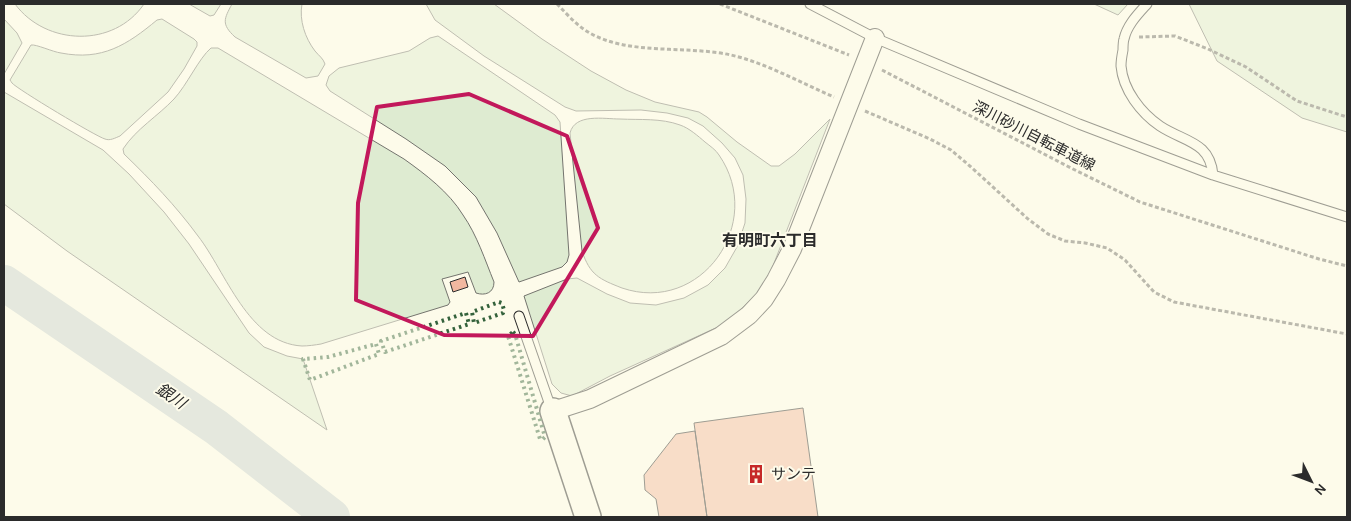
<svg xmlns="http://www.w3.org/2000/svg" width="1351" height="521" font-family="Karla,'Noto Sans JP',sans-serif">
  <rect width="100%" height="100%" fill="#fdfbea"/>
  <path fill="#deebd1" stroke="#74746e" d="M15,4H144C114,48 46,46 15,4Z
    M189,4H221L214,15L210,16Z
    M232,4H302C299,20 305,38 315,51C319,56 323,58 325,64L318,76L306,78L235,37C221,24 224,19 232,4Z
    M426,4H494L542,39L591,71L626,90L655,102L699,112L707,117L737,142L771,166H779L795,154L830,119L771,271L758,292L738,312L718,327L610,376L572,396L561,393L552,384L524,296L567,279L577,278L607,294L630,303L656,305L684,298L708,285L725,268L737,247L745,223L746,199L743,175L735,158L722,143L703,126L688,118L667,113L641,110L576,111L565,107L484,56L435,20Z
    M1094,4H1128L1118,15Z
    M1189,4H1347V132L1302,118L1217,61Z
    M4,19L17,33L22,43L4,74Z
    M162,19L194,39L197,42V46L184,69L168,92L120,136C115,138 110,141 105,139C97,137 17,89 12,83C11,82 11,81 10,80L31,45C36,44 53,52 61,53C102,61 127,45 157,20Z
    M438,36L555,115L560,122L569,255L567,262L562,267L519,282L497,233L476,197L445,166L406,139L330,91L326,85L329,76L339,68L409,51L430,38Z
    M211,48H218L404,159C425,174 449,192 463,215C477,235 485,260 494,282C494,293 485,296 476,293L468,272L442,279L450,302L448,305L321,344C315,345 308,346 302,346C248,343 226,272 198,236C176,206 151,180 124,154L123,149C136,129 158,116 174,99C187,85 199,58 211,48Z
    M4,92L103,150L129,174L164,212L189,244L249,333L264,347L287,356L303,359L327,430L67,251L4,204Z
    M620,119C640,120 661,118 680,125C689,128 698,136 705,142C710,146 716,150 719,155C766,223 701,315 622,288C599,279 590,275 582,251L570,133C575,113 604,119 620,119Z"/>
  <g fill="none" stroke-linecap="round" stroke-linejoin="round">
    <path stroke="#c7d0d0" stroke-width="36" d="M4,283L216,427L332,517"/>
  </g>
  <path fill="#f2b8a0" stroke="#2b2b2b" d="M465,277L468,287L453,292L450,282Z
    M803,408L818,517H707L694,423Z
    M695,431L707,517H659L656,499L645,490L644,475L676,434Z"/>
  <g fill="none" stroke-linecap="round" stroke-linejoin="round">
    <g stroke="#2b2b2b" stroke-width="11">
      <path id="lane" d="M810,4L875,38L1079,124L1213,175L1347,217
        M1147,4C1138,14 1127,25 1124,39C1123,42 1123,47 1123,50C1122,55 1121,61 1121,66C1123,90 1141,113 1160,126C1184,142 1210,141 1213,175
        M519,316L552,411"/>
    </g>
    <g stroke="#2b2b2b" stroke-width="20">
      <path id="street" d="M553,411L590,399L721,336L749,315L764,299L776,280L792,249L875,38"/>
    </g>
    <g stroke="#2b2b2b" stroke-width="28">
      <path id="secondary" d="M553,411L588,517"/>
    </g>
    <path stroke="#6a6964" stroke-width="3" stroke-dasharray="4 2.5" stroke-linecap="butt" d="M557,4C566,13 576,25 588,32C628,56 686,45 731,55C766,63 801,83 834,97
      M720,4L849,55
      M1139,37L1175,36L1208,49L1246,67L1297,101L1347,117
      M882,70L1073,169L1140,202L1319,259L1347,266
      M865,111L930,139L951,150L971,167L1028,219L1048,234L1065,241L1085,243L1107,248L1125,260L1154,292L1174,302L1347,334"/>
    <use href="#lane" stroke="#fdfbea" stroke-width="9"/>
    <use href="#street" stroke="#fdfbea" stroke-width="18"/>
    <use href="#secondary" stroke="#fdfbea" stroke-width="25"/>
    <path stroke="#34623c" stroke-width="4" stroke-dasharray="2.5 4" stroke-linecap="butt" d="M499,302L502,303L504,310L503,313L474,323L472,312Z
      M466,313L469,324L385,352L381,341Z
      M513,332L515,334L545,437L542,440L540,439L508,336Z
      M376,344L379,354L310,380L303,359L328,357Z"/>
  </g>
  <path d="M0 0H1351V521H0ZM469,94L567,136L598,228L533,336L444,335L356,300L358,203L377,107Z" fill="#fdfbea" fill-opacity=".55" fill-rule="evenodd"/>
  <path fill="none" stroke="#c2185b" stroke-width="4" stroke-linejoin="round" d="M469,94L567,136L598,228L533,336L444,335L356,300L358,203L377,107Z"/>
  <defs>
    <g id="building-bare" transform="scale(1.5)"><path d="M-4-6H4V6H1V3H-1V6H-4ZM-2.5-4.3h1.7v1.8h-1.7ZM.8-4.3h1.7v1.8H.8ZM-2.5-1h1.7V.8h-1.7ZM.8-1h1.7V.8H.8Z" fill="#c62828" stroke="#fdfbea" stroke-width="2.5" paint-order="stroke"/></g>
  </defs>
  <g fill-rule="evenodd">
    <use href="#building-bare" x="756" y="474"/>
  </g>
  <g text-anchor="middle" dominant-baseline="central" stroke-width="4" stroke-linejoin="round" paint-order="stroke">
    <g font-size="15" fill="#2b2b2b" stroke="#fdfbea">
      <text transform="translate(1034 136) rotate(27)">深川砂川自転車道線</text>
    </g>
    <g font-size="15" fill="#2b2b2b" stroke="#fdfbea" text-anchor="start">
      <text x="771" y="474">サンテ</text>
    </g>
    <g font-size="16" font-weight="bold" fill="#2b2b2b" stroke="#fdfbea">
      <text x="770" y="240">有明町六丁目</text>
    </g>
    <g font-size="16" font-style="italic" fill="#2b2b2b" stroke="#fdfbea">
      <text transform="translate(171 396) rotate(34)">銀川</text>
    </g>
  </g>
  <rect width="1351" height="521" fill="none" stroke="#2b2b2b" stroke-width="10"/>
  <g transform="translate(1311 481) rotate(132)" stroke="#fdfbea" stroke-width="4" paint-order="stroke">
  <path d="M0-4L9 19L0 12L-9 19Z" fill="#2b2b2b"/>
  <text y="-8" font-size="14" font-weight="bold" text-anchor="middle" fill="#2b2b2b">N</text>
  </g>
</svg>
